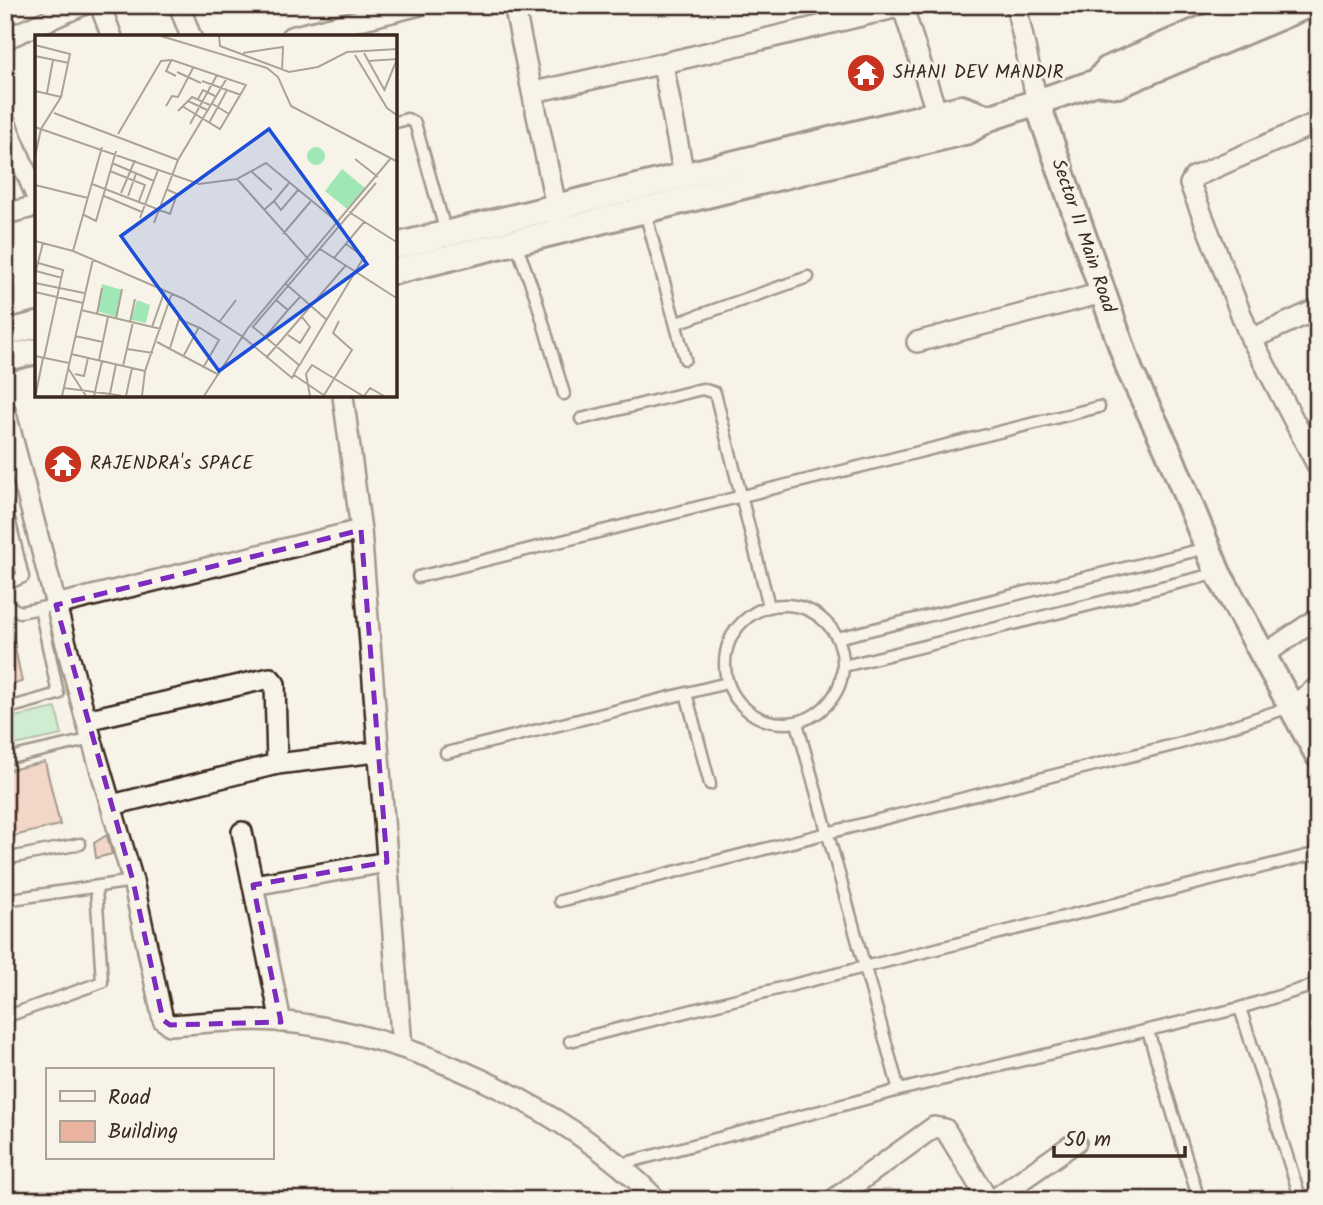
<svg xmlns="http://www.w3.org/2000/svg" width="1323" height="1205" font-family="Kalam,sans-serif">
  <rect width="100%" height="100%" fill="#f7f3e8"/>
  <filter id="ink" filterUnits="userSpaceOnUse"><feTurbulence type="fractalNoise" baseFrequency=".0143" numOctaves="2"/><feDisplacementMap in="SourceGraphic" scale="14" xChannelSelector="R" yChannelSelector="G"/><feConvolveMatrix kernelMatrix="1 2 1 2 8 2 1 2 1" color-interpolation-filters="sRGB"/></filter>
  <g filter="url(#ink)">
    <path fill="#a0e7b5" stroke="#6e886a" stroke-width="2" d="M56,708L62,735L5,747V719Z"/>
    <path fill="#ebb4a0" stroke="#3b2a1e" stroke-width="2" d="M5,535L14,573L5,577Z
      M12,632L22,682L5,685V633Z
      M45,762L60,825L5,838V771Z
      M107,835L112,854L96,858L94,843Z"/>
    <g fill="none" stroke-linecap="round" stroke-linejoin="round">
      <g stroke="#3b2a1e" stroke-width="15">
        <path id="service" d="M396,122L407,119L415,123L446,233
          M645,212L685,359
          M515,241L535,295L564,394
          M677,323L808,277
          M581,419L702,389L715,393L769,606
          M5,502L23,577L5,585
          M418,577L1099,407
          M5,604L20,612L46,607
          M725 664a59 59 0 1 1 118 0a59 59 0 1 1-118 0Z
          M837,638L1207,548
          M844,666L1218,573
          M686,693L710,784
          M5,709L58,694L40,608
          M797,723L899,1090
          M446,753L727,683
          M5,759L92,739
          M5,859L80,844
          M5,900L133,881
          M560,901L1181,743L1290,707
          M1240,1008L1301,1200
          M5,1017L102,982L96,887
          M1148,1031L1199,1200
          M570,1041L1318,853
          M618,1165L899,1090L1240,1008L1318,984"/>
      </g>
      <g stroke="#3b2a1e" stroke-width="24">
        <path id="minor" d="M100,5L112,37
          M179,5L191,37
          M514,5L559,221
          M902,5L937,114
          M1016,5L1037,102
          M291,37L420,5
          M5,39L83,5
          M660,64L903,6
          M534,92L660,64L664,70L684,176
          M5,122L37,198
          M1318,122L1194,177L1190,184L1248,332L1318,467
          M5,214L37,206
          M1251,339L1318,309
          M917,342L1102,293
          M343,396L361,530L402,1047
          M5,410L86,720L133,881L163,1020L170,1025C204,1023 242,1018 276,1021C405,1031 567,1107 657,1200
          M56,605L361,530
          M1262,656L1318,618
          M1291,707L1318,687
          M86,720L270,678L275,684L277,764L376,752
          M112,805L277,764
          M242,832L281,1022
          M253,885L387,862
          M833,1200L934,1127L945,1129L988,1200
          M993,1200L1076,1142"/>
      </g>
      <g stroke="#3b2a1e" stroke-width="30">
        <path id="tertiary" d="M1097,82L1108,69L1259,5
          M1037,102L1130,371L1167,448L1218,573L1318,755
          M396,246L961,108L989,118
          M396,271L968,131L989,118L1097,82L1118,85L1308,5
          M5,333L37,325
          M5,358L37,351"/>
      </g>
      <use href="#service" stroke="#f7f3e8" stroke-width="10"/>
      <use href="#minor" stroke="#f7f3e8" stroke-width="19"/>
      <use href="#tertiary" stroke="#f7f3e8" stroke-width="24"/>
    </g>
  </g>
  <path d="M0 0H1323V1205H0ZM361,530L387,862L253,885L281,1022L170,1025L163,1020L133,881L56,605Z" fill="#f7f3e8" fill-opacity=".55" fill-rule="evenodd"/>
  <path fill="none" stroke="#7b2cbf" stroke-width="5" stroke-dasharray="14 9" stroke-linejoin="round" d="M361,530L387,862L253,885L281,1022L170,1025L163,1020L133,881L56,605Z"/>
  <defs>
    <g id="temple-disc" transform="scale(2.0125)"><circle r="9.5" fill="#c8321e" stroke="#f7f3e8"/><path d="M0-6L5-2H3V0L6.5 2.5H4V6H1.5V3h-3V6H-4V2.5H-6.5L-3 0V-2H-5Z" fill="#fff"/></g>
  </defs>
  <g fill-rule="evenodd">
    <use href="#temple-disc" x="866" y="73"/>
    <use href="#temple-disc" x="63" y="464"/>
  </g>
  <g text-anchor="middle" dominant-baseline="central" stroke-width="5" stroke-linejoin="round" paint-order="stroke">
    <g font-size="19" fill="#3b2a1e" stroke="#f7f3e8" text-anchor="start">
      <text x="893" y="73">SHANI DEV MANDIR</text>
      <text x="90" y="464">RAJENDRA's SPACE</text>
    </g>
    <g font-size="19" fill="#3b2a1e" stroke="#f7f3e8">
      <text transform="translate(1083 236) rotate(71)">Sector 11 Main Road</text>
    </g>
  </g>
  <g transform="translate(35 35)">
    <rect width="362" height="362" fill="#f7f3e8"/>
    <path d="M272 121a9 9 0 1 1 18 0a9 9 0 1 1-18 0ZM307,134L330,153L312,174L290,156ZM67,249L87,255L81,282L62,276ZM102,265L115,270L111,288L96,285Z" fill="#a0e7b5"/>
    <path fill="none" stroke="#aca397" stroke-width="2" d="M126,1L232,33L243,42L256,71L363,127M184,1L185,11L254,37L283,32L312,17L363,14M0,10L35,19L26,62L6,94L0,122M208,18L248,12L247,36M329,18L350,56M320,20L352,73L363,81M0,21L34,28M136,26L131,36L141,41M333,26L363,24M142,37L166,48M167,46L206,60M0,56L26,62M349,56L362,24M12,58L18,25M163,64L168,55L180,61M153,66L172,75M176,68L194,79M131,71L137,61L143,62L158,33M143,76L157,62L175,70M19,78L143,125M174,88L192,55M155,89L182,40M0,92L164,149L202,144L231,128L306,190M83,99L126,26L137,25L211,50L185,94L147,71M320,124L343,142M77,128L119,146M75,136L110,150L104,166M217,137L237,155M202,144L274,225M57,149L135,179L142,159L131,154M0,150L53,163M86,158L100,125M69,161L107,177M93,161L101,139M239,166L254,148M229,175L239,166L246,175L263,155M314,177L363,208M49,180L61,186L81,116M105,183L123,135M119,188L143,125L192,43M248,199L276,166M0,206L38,216L149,264L208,302L257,343L264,330L218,292M285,214L363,264M38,216L67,112M299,223L330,186M3,228L28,235L9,323M1,236L27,243M0,239L8,208M0,248L49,258M251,249L292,285M0,257L48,268M241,265L253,275L265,262M46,275L126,294M62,279L67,253M81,284L87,254M185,286L201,265M95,287L100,264M117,292L130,255M217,293L341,148M253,300L265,308L275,292L267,282M40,301L68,307M231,301L253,275M122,307L184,340M135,313L144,284L165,293L184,305L168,333M92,314L118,318M36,319L110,336L137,258M149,320L164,292M0,321L34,328M231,323L311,230M64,325L73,282M81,329L75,359L87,361M88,331L98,287M264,331L329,222L311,209M33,333L51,361M40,339L49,341L53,323M259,340L290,361M29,353L75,359M1,358L8,323M289,360L317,315L298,298L304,286M27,361L58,224M59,361L67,326M91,361L97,333M107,361L110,336M169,361L213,293L356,123M275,361L271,339L277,330L328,361M329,361L335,353L349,361"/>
    <path fill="#1d4ed8" fill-opacity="0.15" stroke="#1d4ed8" stroke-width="3.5" d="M234,94L332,229L184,336L86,201Z"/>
    <rect width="362" height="362" fill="none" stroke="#3b2a1e" stroke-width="3.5"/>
  </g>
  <rect width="1323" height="1205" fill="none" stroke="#f7f3e8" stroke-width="28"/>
  <rect x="14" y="14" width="1295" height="1177" fill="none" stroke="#3b2a1e" stroke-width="2.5" filter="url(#ink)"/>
  <rect x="46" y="1068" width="228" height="91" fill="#f7f3e8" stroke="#aca397" stroke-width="2"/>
  <rect x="60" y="1091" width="35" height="10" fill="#f7f3e8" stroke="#aca397" stroke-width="2"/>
  <text x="108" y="1104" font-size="21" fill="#3b2a1e">Road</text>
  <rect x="60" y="1121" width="35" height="21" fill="#ebb4a0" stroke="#aca397" stroke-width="2"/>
  <text x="108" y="1138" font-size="21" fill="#3b2a1e">Building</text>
  <path d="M1054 1146v10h131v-10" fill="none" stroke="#3b2a1e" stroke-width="3.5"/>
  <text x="1064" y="1146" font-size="21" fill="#3b2a1e" stroke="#f7f3e8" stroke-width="5" paint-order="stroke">50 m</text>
</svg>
